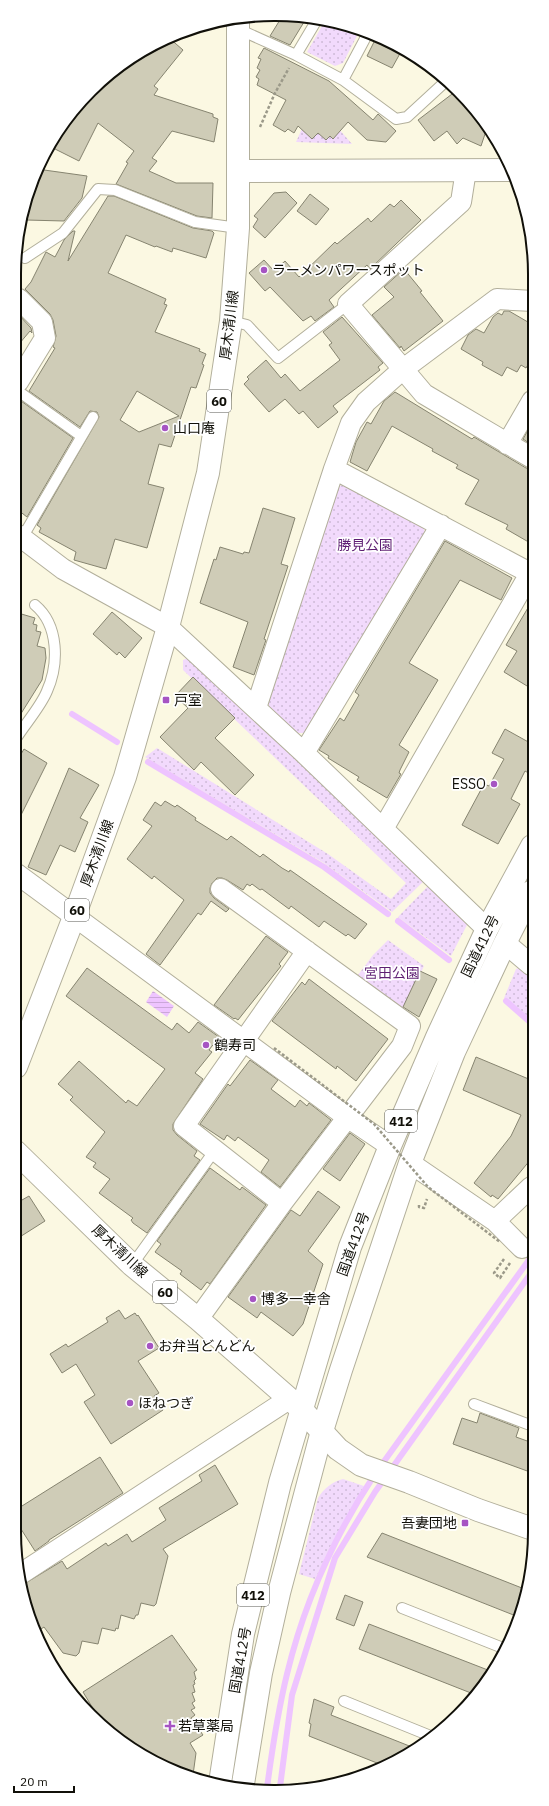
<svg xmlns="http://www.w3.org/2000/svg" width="549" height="1806" font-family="'IBM Plex Sans','Noto Sans JP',sans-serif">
  <defs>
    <pattern id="green-dots" width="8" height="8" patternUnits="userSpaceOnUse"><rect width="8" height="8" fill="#f2dafc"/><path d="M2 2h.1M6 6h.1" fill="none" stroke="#cebad7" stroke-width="1.8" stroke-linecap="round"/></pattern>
    <pattern id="water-rules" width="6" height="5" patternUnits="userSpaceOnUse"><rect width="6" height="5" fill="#eec4ff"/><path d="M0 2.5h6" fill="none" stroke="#cba7d9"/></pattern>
  </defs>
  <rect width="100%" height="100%" fill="#fbf8e2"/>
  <path fill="url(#green-dots)" d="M326,19L359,32L343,63L335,66L307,52Z
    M313,104L330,119L352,144L296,142Z
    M345,484L423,525L425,533L306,733H296L269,707L268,697L337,487Z
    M191,657L425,880L392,912L324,863L145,757L157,748L328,854L391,899L406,883L183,670V660Z
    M428,886L468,923L451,956L398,917Z
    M388,940L424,966L402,1011L362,981L358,975L373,955Z
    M521,967L531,976V1020L504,998L516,969Z
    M343,1479L364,1486L330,1547L315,1579L299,1574L318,1498C324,1488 332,1482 343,1479Z"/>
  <path fill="url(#water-rules)" d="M153,991L174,1006L167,1017L146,1002Z"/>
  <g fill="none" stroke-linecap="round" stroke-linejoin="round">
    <path stroke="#eec4ff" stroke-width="6" d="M72,714L117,742
      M148,762L324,867L388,914
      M398,921L449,960
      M506,1001L531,1023
      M380,1467L531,1257
      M280,1787L292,1695L335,1558L375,1492L531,1273
      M267,1788C272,1750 278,1711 287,1674C304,1603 335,1535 375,1474"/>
  </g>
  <path fill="#cfccb7" stroke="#868470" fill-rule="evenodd" d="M283,15L295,16L304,22L290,45L270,36Z
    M168,37L183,50L154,86L158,89L154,95L213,114V117L218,119L214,142L172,131L152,158L157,161L149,171L176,183H213L212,218L197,216L116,184L128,163L126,162L134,151L98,123L79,161L49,146L58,130L90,90L130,58Z
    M376,38L403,48L392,68L367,56Z
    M264,48L329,81L373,120L378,114L396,131L386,142L367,140L348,122L333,139L330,136L326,140L318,133L312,139L298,126L294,133L288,129L285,132L273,125L286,100L257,85L259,79L256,77L260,70L257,68L261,59L258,58Z
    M456,91L470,103L487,128L481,146L463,138L457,144L447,131L434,141L418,120Z
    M37,169L87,176L82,198L64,221L26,220L28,196Z
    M286,192L297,203L265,238L253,227L258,219L254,216L274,193Z
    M310,194L329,209L316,225L297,211Z
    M108,196H114L193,228L212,231L214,233L206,258L173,248L172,252L156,246L155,247L126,235L108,273L166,299L164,304L167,305L155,332L200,349L199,351L206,354L202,364L204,365L196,388L191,387L171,447L159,444L148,484L164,488L147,548L115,539L106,569L74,560L76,552L39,532L41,528L37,525L99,417L97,412L90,411L80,427L29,391L55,348L53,347L56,336L53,320L50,314L25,289L31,282L46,252L55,257L64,240L73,231H75L68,261ZM137,391L179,416L139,432L120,420Z
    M401,200L421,220L370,269L367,265L329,300L334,307L315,321L311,316L303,321L270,287L265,291L249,273L264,260L274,271L285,261L299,277L335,242L337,244L368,218L371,222L390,204L394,207Z
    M404,269L422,291L420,292L443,321L404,351L401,346L400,348L372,315L394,297L384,287Z
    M504,311H509L533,325V356L526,368L521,365L517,372L507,367L502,376L482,365L483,362L461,349L468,335L476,329L484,333L493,317L498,313L502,315Z
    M19,315L31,328L32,333L30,331L19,344Z
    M342,317L383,363L378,367L380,370L333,406L338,412L318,428L303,411L299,414L285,399L269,412L244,384L249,379L247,377L266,360L281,378L285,374L300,391L340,360L329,345L332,343L323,332Z
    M395,392L472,439L474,437L526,468L532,469V544L506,529L508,525L465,504L479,480L456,468L458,465L432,451L433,449L392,426L367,471L350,462L356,442L367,422L371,424L384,401Z
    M21,401L73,438L27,517L18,510V406Z
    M532,423V445L523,439Z
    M263,508L295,518L281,564L288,566L264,639L266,640L254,675L233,667L248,622L200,603L214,559L216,560L220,547L243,554L244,552L249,553Z
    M445,541L512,578L501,600L460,580L409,663L438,680L399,745L409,752L400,770L399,773L401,774L387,798L357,780L359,777L328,758L329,756L319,750L340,718L344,721L359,695L355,692Z
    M532,601V689L504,672L517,651L506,645Z
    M112,612L142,638L125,658L119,652L117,655L93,634Z
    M18,613L35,618L33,624L37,625L36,631L41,632L37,646L45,648L46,658L42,680L17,720Z
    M193,677L235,718L215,738L254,775L235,795L201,762L194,770L160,737L188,708L175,696Z
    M505,729L532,744V775L525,771L511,799L520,804L498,844L462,825L484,784L489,786L504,759L492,753Z
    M24,749L47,763L17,823V761Z
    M69,768L99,785L80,818L88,822L75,852L60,845L46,875L28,867Z
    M165,801L175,807L177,805L196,818L195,820L227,840L231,836L260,857L263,854L282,868L289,872L290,870L367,924L355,939L348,934L346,936L324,921L319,927L291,906L289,909L262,889L260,890L252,884L250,886L247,884L243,890L227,880L222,878H217L212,883L210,888V893L214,898L229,909L226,912L211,901L201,915L198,913L160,965L146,954L184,900L154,876L152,879L127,859L152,826L143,820L155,802L161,806Z
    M266,936L288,952L279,964L281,966L238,1020L235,1018L234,1019L214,1005Z
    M87,968L172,1030L177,1023L189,1033L198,1022L219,1037L209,1050L212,1052L195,1073L203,1079L173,1124V1130L177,1135L197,1151L194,1156L200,1160L147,1233L133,1223L131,1220L133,1218L99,1193L110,1179L93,1167L96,1163L86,1157L105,1132L70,1100L73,1097L58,1084L79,1061L126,1103L128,1100L137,1106L165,1069L66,996Z
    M420,971L437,979L419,1017L403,1007Z
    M309,979L388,1039L356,1081L337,1066L336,1069L272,1021L302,982L305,985Z
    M476,1057L531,1080V1159L498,1199L492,1195L491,1197L474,1183L511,1136L521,1115L463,1090Z
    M250,1060L278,1080L271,1089L295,1107L300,1100L307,1106L309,1103L331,1120L280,1187L261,1172L269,1160L238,1137L235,1141L227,1135L224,1140L200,1124L228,1084L230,1086Z
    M350,1133L365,1144L340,1181L323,1169Z
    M210,1168L240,1190L242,1187L266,1205L210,1284L207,1282L201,1290L180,1274L182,1271L155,1252L161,1244L157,1241Z
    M318,1191L340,1207L308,1251L323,1264L303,1324L293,1336L261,1312L257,1318L228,1297L291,1210L300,1216Z
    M29,1196L45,1221L15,1240V1204Z
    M119,1310L125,1319L135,1313L137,1316L138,1315L159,1348L138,1361L159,1393L154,1396L163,1410L111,1444L84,1402L95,1395L76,1364L62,1373L50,1354L66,1344L68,1347L108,1322L106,1318Z
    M480,1413L519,1428L516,1437L530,1442V1472L453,1444L462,1418L477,1423Z
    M100,1457L123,1493L49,1540V1541L35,1551L14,1518V1511Z
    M215,1465L238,1504L163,1549L168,1556L156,1604L154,1606L141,1603L138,1615H136L134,1619L121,1615L118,1629L116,1628L115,1631L102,1628L98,1644L82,1641L79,1653L76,1656L63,1653L44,1627L41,1629L30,1612L24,1584L62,1561L67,1569L106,1543L108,1546L127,1534L132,1542L166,1520L159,1508L202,1481L199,1475Z
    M382,1533L527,1590L516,1616L367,1557Z
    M345,1595L363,1602L354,1626L336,1619Z
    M369,1624L493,1672L476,1695L359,1649Z
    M172,1635L197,1670L194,1672L196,1679L194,1681L195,1684L193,1685L195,1692L192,1693L195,1701L192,1703L195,1708L191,1710L195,1715L191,1718L203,1735L190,1743L196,1753L193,1775L159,1765L100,1720L83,1692Z
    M314,1699L334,1707L331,1715L417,1749L382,1765L309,1736L311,1724L309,1723Z"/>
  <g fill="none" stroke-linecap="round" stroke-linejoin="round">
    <g stroke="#b2af9b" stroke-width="12">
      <path id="lane" d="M238,29L296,55L343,80L396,119L407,117L445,82
        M296,55L318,18
        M343,80L367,35
        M25,258L63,233L98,189L115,190L195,222L238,228
        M231,321L247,325L278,358L348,304
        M18,391L81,436
        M22,538L93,417
        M17,737C26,723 41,706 47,691C59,664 59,625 35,605
        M132,1265L215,1150
        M474,1404L530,1425
        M402,1608L503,1648
        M344,1701L433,1737"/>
    </g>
    <g stroke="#b2af9b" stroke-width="22">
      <path id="street" d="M466,170L461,202L348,304L424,394L532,458
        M18,382L45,338L42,322L19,299
        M507,444L532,401
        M334,469L530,573
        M18,535L63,569L168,627L304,753L487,929
        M256,708L334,469L351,423L366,402L402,370L497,299L533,301
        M304,753L441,525
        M383,829L532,570
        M17,874L347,1117L390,1146
        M505,943L531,965
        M410,1163L495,1221L522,1248
        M282,1203L184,1126L307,951
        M495,1221L531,1187
        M198,1319L282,1203L402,1046L410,1026L221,889
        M22,1573L289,1399"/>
    </g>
    <g stroke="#b2af9b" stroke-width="24">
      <path id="secondary" d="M238,171L511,170
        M301,1409L338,1449L361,1465L409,1482L478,1510L530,1528"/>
    </g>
    <g stroke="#b2af9b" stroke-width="24">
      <path id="primary" d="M16,1067L74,917L125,777L168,627L208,473L231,321L238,228V18
        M15,1151L132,1265L198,1319L301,1409"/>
    </g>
    <g stroke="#b2af9b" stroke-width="24">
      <path id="highway" d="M220,1783L243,1634L280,1483L350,1247L390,1146L437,1037L487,929L532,846
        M242,1790L261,1673L279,1593L322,1431L341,1370L410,1163L454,1052L505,943L531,892"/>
    </g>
    <path stroke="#9b9989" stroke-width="2.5" stroke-dasharray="3 2" stroke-linecap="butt" d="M260,127L275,93L289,68
      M419,1205V1207L424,1208L427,1199
      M504,1259L494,1273L500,1278L510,1263"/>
    <use href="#lane" stroke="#fff" stroke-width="10"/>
    <use href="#street" stroke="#fff" stroke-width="20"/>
    <use href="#secondary" stroke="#fff" stroke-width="22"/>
    <use href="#primary" stroke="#fff" stroke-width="22"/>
    <use href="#highway" stroke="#fff" stroke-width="22"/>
    <path stroke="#9b9989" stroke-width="2.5" stroke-dasharray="3 2" stroke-linecap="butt" d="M274,1048L374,1124L428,1187L500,1242"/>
  </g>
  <g fill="#a654c3" stroke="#fff" stroke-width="1.5">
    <circle cx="264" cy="270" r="4"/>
    <circle cx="165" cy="428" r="4"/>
    <rect x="162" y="696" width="8" height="8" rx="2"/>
    <circle cx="494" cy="784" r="4"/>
    <circle cx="206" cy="1045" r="4"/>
    <circle cx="253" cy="1299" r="4"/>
    <circle cx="150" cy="1346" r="4"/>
    <circle cx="130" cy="1403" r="4"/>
    <rect x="461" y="1519" width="8" height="8" rx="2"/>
    <path d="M168 1720h4v4h4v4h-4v4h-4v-4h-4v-4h4z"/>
  </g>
  <g text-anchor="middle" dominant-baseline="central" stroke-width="3.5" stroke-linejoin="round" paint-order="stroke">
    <g fill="#fff" stroke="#585853" stroke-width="1">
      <rect x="207" y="390" width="24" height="22" rx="3"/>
      <rect x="65" y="899" width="24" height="22" rx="3"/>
      <rect x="385" y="1110" width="32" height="22" rx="3"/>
      <rect x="153" y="1281" width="24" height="22" rx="3"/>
      <rect x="237" y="1584" width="32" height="22" rx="3"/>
    </g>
    <g font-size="13" font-weight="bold" fill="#111009">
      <text x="219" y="401">60</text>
      <text x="77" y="910">60</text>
      <text x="401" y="1121">412</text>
      <text x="165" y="1292">60</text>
      <text x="253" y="1595">412</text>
    </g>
    <g font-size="14" fill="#111009" stroke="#fff" text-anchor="start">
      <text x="272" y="270">ラーメンパワースポット</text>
      <text x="173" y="428">山口庵</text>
      <text x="174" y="700">戸室</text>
      <text x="486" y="784" text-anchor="end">ESSO</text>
      <text x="214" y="1045">鶴寿司</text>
      <text x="261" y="1299">博多一幸舎</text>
      <text x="158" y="1346">お弁当どんどん</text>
      <text x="138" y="1403">ほねつぎ</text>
      <text x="457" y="1523" text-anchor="end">吾妻団地</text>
      <text x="178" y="1726">若草薬局</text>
    </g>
    <g font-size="14" fill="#111009" stroke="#fff">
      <text transform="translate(229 325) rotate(-83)">厚木清川線</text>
      <text transform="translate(97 853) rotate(-70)">厚木清川線</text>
      <text transform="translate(480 946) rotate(-64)">国道412号</text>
      <text transform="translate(353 1244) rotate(-70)">国道412号</text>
      <text transform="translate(120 1251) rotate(43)">厚木清川線</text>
      <text transform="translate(240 1660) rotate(-80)">国道412号</text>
    </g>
    <g font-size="14" fill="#5e1e73" stroke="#fff">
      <text x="365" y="545">勝見公園</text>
      <text x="392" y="973">宮田公園</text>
    </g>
  </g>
  <path d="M0 0H549V1806H0ZM274 21H275A253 253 0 0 1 528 274V1532A253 253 0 0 1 275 1785H274A253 253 0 0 1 21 1532V274A253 253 0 0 1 274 21Z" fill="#fff" fill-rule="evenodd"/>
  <path fill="none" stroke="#111009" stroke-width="2" d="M274 21H275A253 253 0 0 1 528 274V1532A253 253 0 0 1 275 1785H274A253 253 0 0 1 21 1532V274A253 253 0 0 1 274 21Z"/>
  <path d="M14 1786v6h60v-6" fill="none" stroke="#111009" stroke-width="2"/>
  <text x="20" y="1786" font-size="12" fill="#111009" stroke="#ffffff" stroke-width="3" paint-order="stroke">20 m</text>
</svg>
